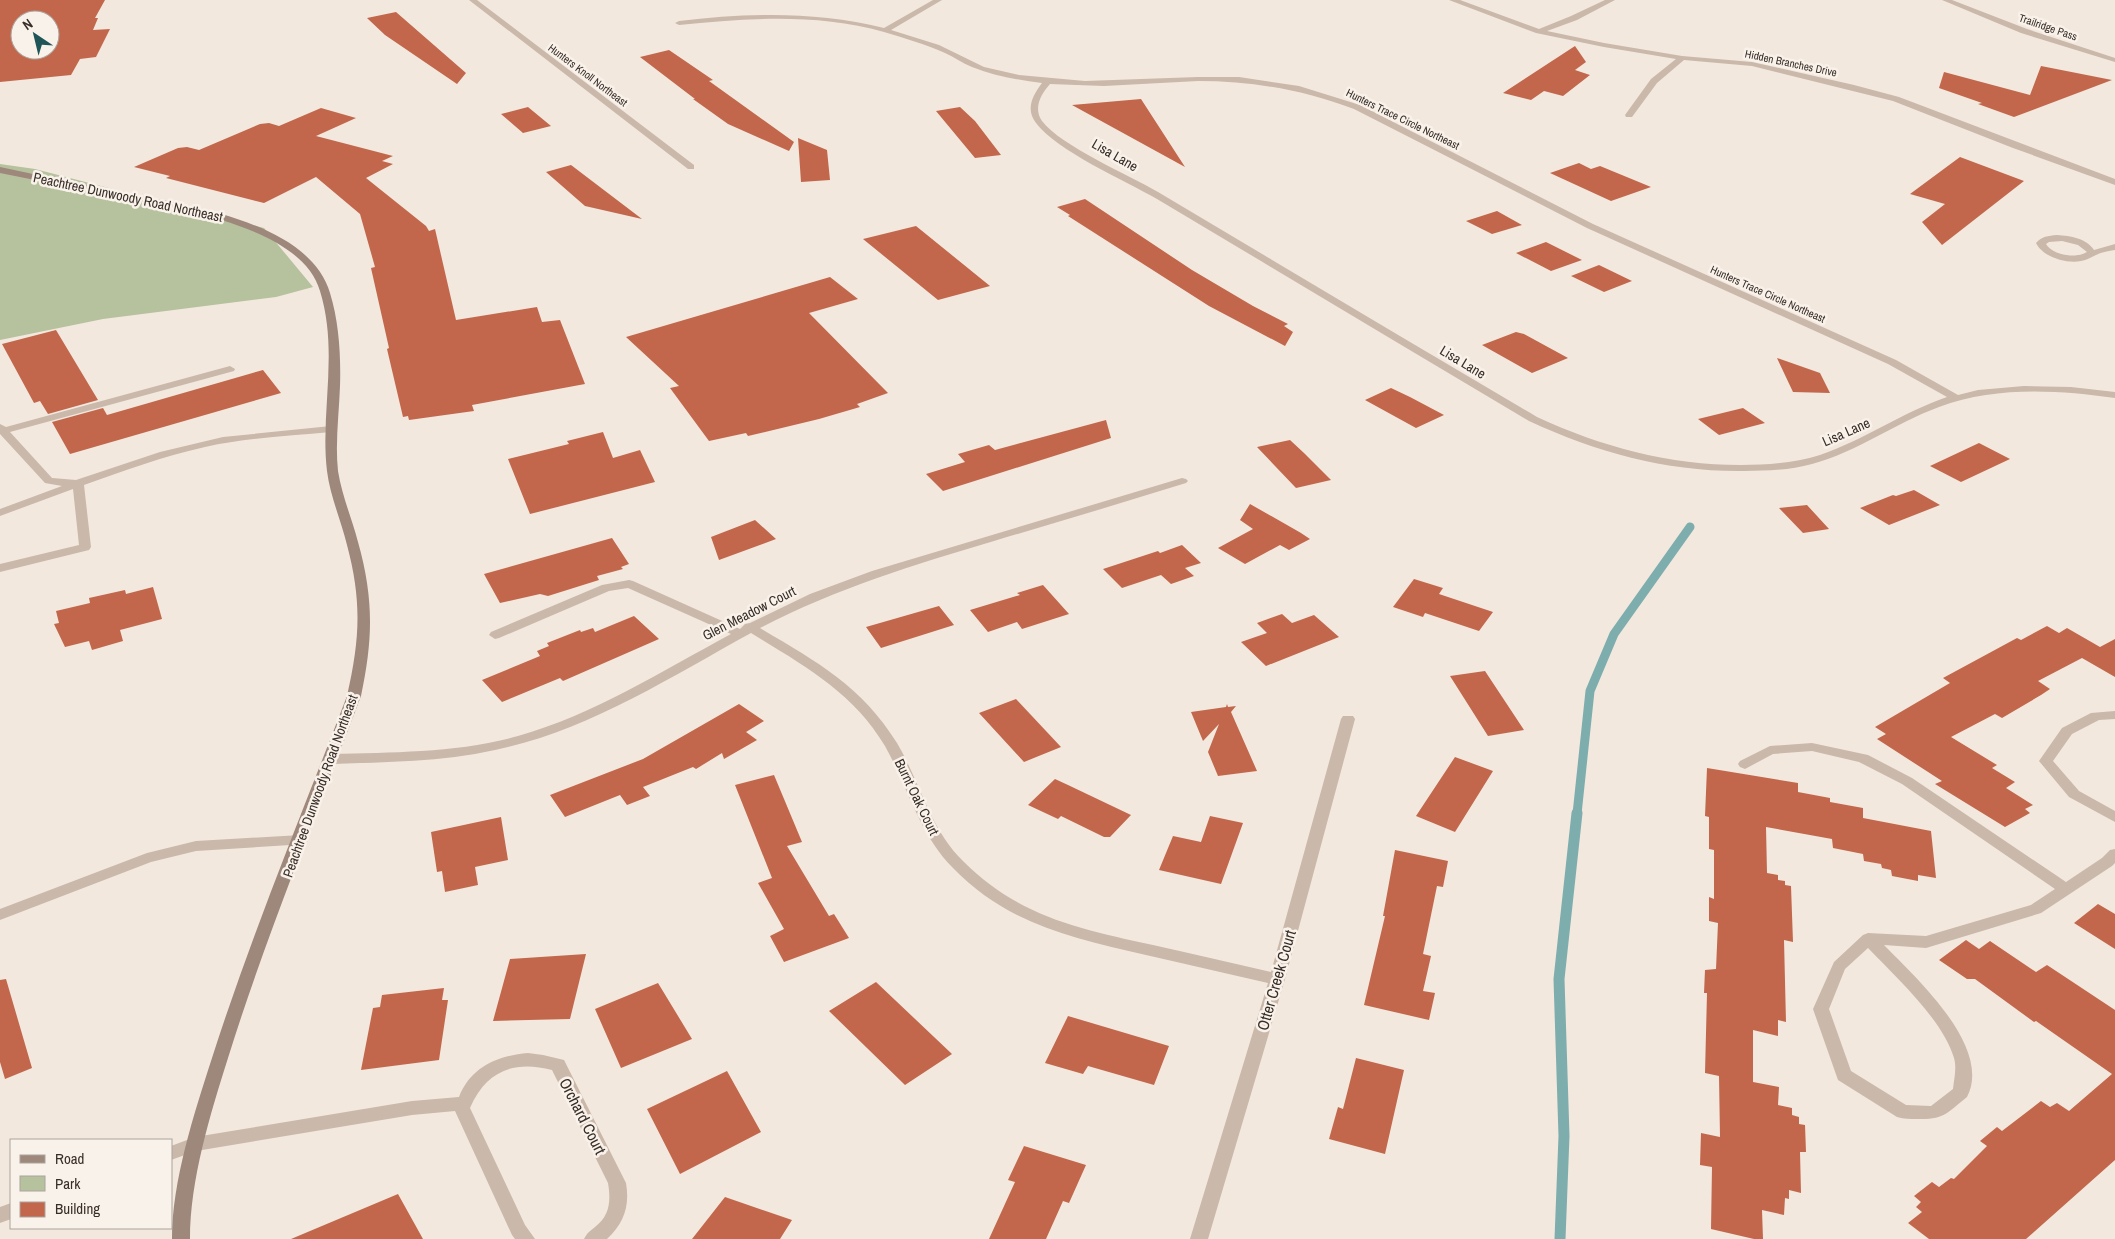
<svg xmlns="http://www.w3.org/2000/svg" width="2115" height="1239" font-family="'Archivo Narrow',sans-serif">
  <rect width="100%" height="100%" fill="#f2e8de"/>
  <path fill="#b6c19e" d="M0,164L35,169L264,228L313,287L276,297L103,319L0,340Z"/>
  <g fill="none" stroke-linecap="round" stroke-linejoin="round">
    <path stroke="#7eadae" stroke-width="9" d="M1577,814L1590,691L1614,634L1690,527"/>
    <path stroke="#7eadae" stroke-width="11" d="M1560,1239L1564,1136L1559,979L1577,813"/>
  </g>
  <path fill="#c2674c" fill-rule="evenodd" d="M0,0H105L95,18H98L93,30L110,29L96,57L80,59L71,75L0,82ZM20,20H50V50H20Z
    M396,12L466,73L457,84L385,35L367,18Z
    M1575,46L1586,62L1575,70L1590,75L1563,96L1544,91L1531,100L1503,93Z
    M669,50L713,80L709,81L794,142L789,151L728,124L693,99H695L640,57Z
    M2041,66L2112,80L2014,117L1978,104L1982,103L1939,88L1944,72L2030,95Z
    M1141,99L1185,167L1072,105Z
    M528,107L551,126L523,133L501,114Z
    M960,107L975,121L1001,155L975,158L936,111Z
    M321,108L356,118L316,136L393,156L382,161L393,164L366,178L426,226L429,231L435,229L456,320L537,307L542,322L560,320L585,384L472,405L474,411L409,420L408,416L403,417L387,349L389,348L371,268L375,267L360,214L316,177L264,203L166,178L170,176L134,167L178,148L187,147L199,150L260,124L269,123L279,126Z
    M798,138L827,150L830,180L801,182Z
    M1960,157L2024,181L1942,245L1922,222L1945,204L1910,194Z
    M1579,163L1591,169L1600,166L1651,187L1611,201L1550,173Z
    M571,165L642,219L585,206L546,172Z
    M1085,199L1192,270L1253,306L1288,324L1284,326L1293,332L1285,346L1209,306L1068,216L1070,215L1057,207Z
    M1497,211L1522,225L1492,234L1466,221Z
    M916,226L990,286L938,300L863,239Z
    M1546,242L1582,260L1551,271L1516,253Z
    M1599,265L1632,281L1604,292L1571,276Z
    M830,277L858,299L809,313L888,393L857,404L860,407L819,419L748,436L746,433L709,441L670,388L679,386L626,337Z
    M56,330L98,400L48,414L40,401L34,403L2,344Z
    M1516,332L1524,334L1568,358L1532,373L1482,345Z
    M1777,358L1820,373L1830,393L1793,392Z
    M263,370L281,393L70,454L52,422L103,408L107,415Z
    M1391,388L1410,397L1444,415L1416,428L1365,400Z
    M1743,408L1765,423L1719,435L1698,419Z
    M1106,420L1111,438L943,491L926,474L965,462L958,454L989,445L995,450Z
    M603,432L613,458L640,450L655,482L530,514L508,459L569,444L567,441Z
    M1290,440L1304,453L1331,480L1296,488L1257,447Z
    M1979,443L2010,459L1961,482L1930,466Z
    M1914,490L1940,505L1889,525L1860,508L1893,495L1896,496Z
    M1250,504L1301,533L1310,539L1289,550L1280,545L1245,564L1218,548L1253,529L1240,520Z
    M1807,505L1829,529L1803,533L1779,508Z
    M755,520L776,539L719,560L711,537Z
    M612,538L629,564L621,567L623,569L597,576L599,580L548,596L540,594L500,603L484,574Z
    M1182,545L1201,563L1185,568L1194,576L1171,584L1161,575L1122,588L1103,569L1158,551L1160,553Z
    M1414,579L1443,588L1439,594L1493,612L1479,631L1425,613L1423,617L1393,607Z
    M1043,585L1069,614L1022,629L1017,622L988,632L970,610L1020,595L1017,593Z
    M153,587L162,619L120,630L123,641L92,650L89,641L65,647L54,624L59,623L56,611L90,603L89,598L125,590L126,594Z
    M939,606L954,625L881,648L866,627Z
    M1282,614L1292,623L1314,615L1339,637L1266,666L1241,642L1267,633L1257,623Z
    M634,616L659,639L563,681L560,678L502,702L482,680L540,656L537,651L549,646L547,643L580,630L581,632L593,628L595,632Z
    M2047,626L2059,633L2067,628L2100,647L2115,639V677L2082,658L2038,681L2050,689L2041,695L2002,718L1995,714L1951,737L1997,765L1992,768L2015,782L2006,788L2033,805L2025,809L2030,813L2005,827L1935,784L1942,781L1877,739L1886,734L1875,727L1950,683L1943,678L2017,638L2021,640Z
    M1485,671L1524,730L1488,736L1450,676Z
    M1016,699L1061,747L1024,762L979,713Z
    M739,704L764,721L746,732L757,740L724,759L722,753L696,769L693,767L643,787L650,796L627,805L620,795L565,817L550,795L643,759Z
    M1227,704L1228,707L1236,706L1231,712L1257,771L1218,776L1208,752L1219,724L1203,741L1191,712L1226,707Z
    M1455,757L1493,771L1455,832L1416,816Z
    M1707,768L1798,783V792L1830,798V802L1863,808V818L1931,831L1936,878L1918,875V881L1892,876L1891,870L1882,868L1881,864L1864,861L1863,854L1833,848L1832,839L1766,827L1767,873L1778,875V880L1785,881V885L1791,886L1793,942L1784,940L1786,1022L1778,1020V1036L1753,1030V1082L1779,1087L1778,1105L1792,1108V1115L1799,1117V1124L1805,1125L1806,1152H1800L1801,1193L1789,1190V1199L1785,1198L1784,1215L1762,1210L1763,1239H1754L1711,1229L1712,1167L1700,1165L1701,1133L1720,1137L1719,1076L1705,1073L1707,993H1704L1705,970L1716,969L1718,923L1709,921V897L1714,899V850L1709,849V817L1705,816Z
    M774,775L802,842L787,846L829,916L834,914L849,938L784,962L770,936L784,929L758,883L772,878L735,785Z
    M1055,779L1068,785L1131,815L1110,837H1104L1061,816L1058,819L1028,805Z
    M1210,816L1243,823L1221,884L1159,870L1173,836L1201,842Z
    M501,817L508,860L475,867L478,885L445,892L442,871L437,872L431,832Z
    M1395,850L1448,861L1443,887L1437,886L1423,954L1431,956L1423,991L1435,993L1429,1020L1364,1005L1385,916H1383Z
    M2098,904L2115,914V949L2074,923Z
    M1966,940L1979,949L1990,941L2036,972L2047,965L2115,1010V1160L2026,1239H1929L1908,1223L1922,1212L1916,1207L1921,1202L1914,1196L1932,1182L1939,1187L1951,1178L1954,1179L1987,1146L1980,1141L1997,1127L2002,1131L2041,1101L2050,1107L2057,1103L2069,1111L2112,1074L2036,1021L2034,1022L1975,979H1967L1939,960Z
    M586,954L570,1019L493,1021L510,959Z
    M6,979L32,1068L5,1079L0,1062V980Z
    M876,982L952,1054L905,1085L829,1011Z
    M658,983L692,1039L621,1068L595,1009Z
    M444,988L442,1000H448L439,1060L361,1070L373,1008L380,1007L382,995Z
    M1068,1016L1169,1046L1154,1085L1088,1066L1083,1074L1045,1063Z
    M1356,1058L1404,1070L1385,1154L1329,1139L1338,1107L1343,1109Z
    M727,1071L761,1132L680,1174L647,1109Z
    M1024,1146L1086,1165L1069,1203L1063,1201L1046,1239H989L1015,1182L1008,1180Z
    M398,1194L423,1239H291Z
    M725,1197L792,1220L780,1239H692Z"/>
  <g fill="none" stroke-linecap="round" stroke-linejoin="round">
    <path fill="#cab8aa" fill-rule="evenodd" d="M469,0H477L694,165V169H688Z
      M933,0H942L891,30L939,45L984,67L1019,75L1085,81L1198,77H1239L1299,86L1360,105L1593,224L1896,360L1958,395L1978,390L2024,386L2071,387L2115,392V398C2057,390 1995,386 1939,407C1895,423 1857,452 1812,464C1790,470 1767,471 1744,471C1668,472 1598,453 1529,421C1405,347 1281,273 1157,199C1124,180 1057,151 1036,123C1025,109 1033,95 1042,83C1019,80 994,76 972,67C962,63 954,57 945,53C925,44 904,38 884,32C817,13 747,18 679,25L675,23L679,21C748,13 816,11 884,28ZM1198,81C1253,81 1303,90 1354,109L1587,228L1888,364L1947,397C1903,412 1864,440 1820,455C1794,463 1768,465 1741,465C1669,465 1602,447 1537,417C1410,342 1284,267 1158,192C1129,175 1061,146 1042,121C1033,108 1041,94 1050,84L1104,86Z
      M1449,0H1460L1539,29L1571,16L1605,0H1615L1577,20L1547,31L1604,43L1682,56L1752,62L1854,85L1899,97L2115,179V185L2013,148L1893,101L1752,66L1684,60L1657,83L1632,117H1626L1625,115L1651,79L1676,59L1604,47L1536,33Z
      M1942,0H1952L2027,29L2115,58V62L2021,33Z
      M2057,235C2071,236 2086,238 2094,250L2115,244V250C2109,251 2102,252 2096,255C2091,257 2087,260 2081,261C2066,264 2043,257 2036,243C2042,236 2048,236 2057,235ZM2062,241L2078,245L2087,252C2076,259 2052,255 2046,244L2049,242Z
      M230,366L235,369L234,371L10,432L52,478L76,480L160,452L223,437L331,426L336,429L331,432C289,436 246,438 205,447C164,456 123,471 84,485L91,547L89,550L0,572V564L79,545L73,489L0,516V509L62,486L45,483L0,434V424L6,427Z
      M1182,478L1186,479L1188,481L1186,483C1122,503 1058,522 994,541C913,565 835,589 760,628C817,662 861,685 897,743C920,782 930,829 963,861C1019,917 1080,929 1153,945C1193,954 1232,963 1271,972L1341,719L1343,716H1353L1355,719L1285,979L1208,1239H1190L1268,983C1227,974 1187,964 1146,955C1073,938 1007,924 953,868C919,834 908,787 885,746C853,692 803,665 751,633C669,678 587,731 495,750C442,762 386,762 332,764L327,762L325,759L327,756L332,754C394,752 458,753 518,736C593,715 662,671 731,634L628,588L609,591L499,638L495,639L489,635L491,632L602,585L629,580L633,581L740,629L745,624L750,623L810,594L872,571Z
      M2115,711V719L2099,720L2072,734L2053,761L2079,791L2115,811V822L2069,797L2039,761L2062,728L2091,713Z
      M1812,743L1868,755L1912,778L2066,882L2102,858L2110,850L2115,849V863L2112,866L2041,913L1926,948L1884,945C1915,977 1993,1047 1967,1097C1947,1113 1944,1120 1917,1119C1910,1119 1904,1119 1897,1117L1838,1080L1813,1009L1834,962L1863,935L1868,933L1926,936L2031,905L2055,889L1902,784L1859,762L1812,751L1773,754L1745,769L1740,767L1738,764L1740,761L1770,746ZM1868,948C1895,976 1943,1020 1954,1058C1957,1068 1954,1079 1953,1089L1931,1106L1906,1105L1851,1071L1829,1009L1845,969Z
      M301,835L306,836L308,840L306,844L196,851L151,862L0,920V909L147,853L196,841Z
      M528,1053L543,1055L564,1060L626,1183C630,1206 624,1223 607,1239H584C587,1233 590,1231 595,1227C610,1215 611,1201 608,1183L552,1070C514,1060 486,1071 470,1108L525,1225L535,1239H515L512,1235L455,1111L412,1115L196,1151L171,1160V1146L195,1137L412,1101L459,1097C471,1067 497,1056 528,1053Z
      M11,1203V1219L0,1223V1207Z"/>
    <path fill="#9e877b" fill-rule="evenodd" d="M0,167C41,176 81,184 122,192C184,205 309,221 330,293C339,322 341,356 340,386C339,414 335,443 338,471C342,496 352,519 358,542C374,599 373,639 361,696C316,816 266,936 228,1058C210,1115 190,1180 190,1239H172C172,1181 194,1114 212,1058C251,936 301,816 347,696C360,639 362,601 347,545C341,520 330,496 327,471C320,411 339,353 320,291C301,226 177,209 120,197C80,189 40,181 0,173Z"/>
  </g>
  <g text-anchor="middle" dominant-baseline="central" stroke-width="5" stroke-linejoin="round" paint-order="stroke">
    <g font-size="11" fill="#382e29" stroke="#f9f2ea">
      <text transform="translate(2048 27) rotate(19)">Trailridge Pass</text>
      <text transform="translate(1791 63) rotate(12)">Hidden Branches Drive</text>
      <text transform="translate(588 75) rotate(37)">Hunters Knoll Northeast</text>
      <text transform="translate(1403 119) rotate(26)">Hunters Trace Circle Northeast</text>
      <text transform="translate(1768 294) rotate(24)">Hunters Trace Circle Northeast</text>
    </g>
    <g font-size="14" fill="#382e29" stroke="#f9f2ea">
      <text transform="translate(1115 155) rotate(30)">Lisa Lane</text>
      <text transform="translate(128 197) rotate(12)">Peachtree Dunwoody Road Northeast</text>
      <text transform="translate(1463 362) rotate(31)">Lisa Lane</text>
      <text transform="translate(1846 432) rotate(-24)">Lisa Lane</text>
      <text transform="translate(749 613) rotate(-27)">Glen Meadow Court</text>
      <text transform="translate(320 786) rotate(-70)">Peachtree Dunwoody Road Northeast</text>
      <text transform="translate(917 797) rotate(64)">Burnt Oak Court</text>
    </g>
    <g font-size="16" fill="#382e29" stroke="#f9f2ea">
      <text transform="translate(1276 980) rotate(-74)">Otter Creek Court</text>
      <text transform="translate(583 1116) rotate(63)">Orchard Court</text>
    </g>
  </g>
  <rect x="10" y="1139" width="162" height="90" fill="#f9f2ea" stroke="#aca49d"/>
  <rect x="20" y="1155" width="25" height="8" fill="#9e877b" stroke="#aca49d"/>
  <text x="55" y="1164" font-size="15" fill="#382e29">Road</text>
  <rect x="20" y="1176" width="25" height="15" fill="#b6c19e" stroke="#aca49d"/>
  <text x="55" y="1189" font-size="15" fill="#382e29">Park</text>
  <rect x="20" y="1202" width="25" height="15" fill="#c2674c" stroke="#aca49d"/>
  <text x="55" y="1214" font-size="15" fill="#382e29">Building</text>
  <g transform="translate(35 35) rotate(325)"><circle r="24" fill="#f9f2ea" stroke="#aca49d"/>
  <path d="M0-4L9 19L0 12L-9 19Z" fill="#205558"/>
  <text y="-8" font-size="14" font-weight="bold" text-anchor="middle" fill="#382e29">N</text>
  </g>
</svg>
